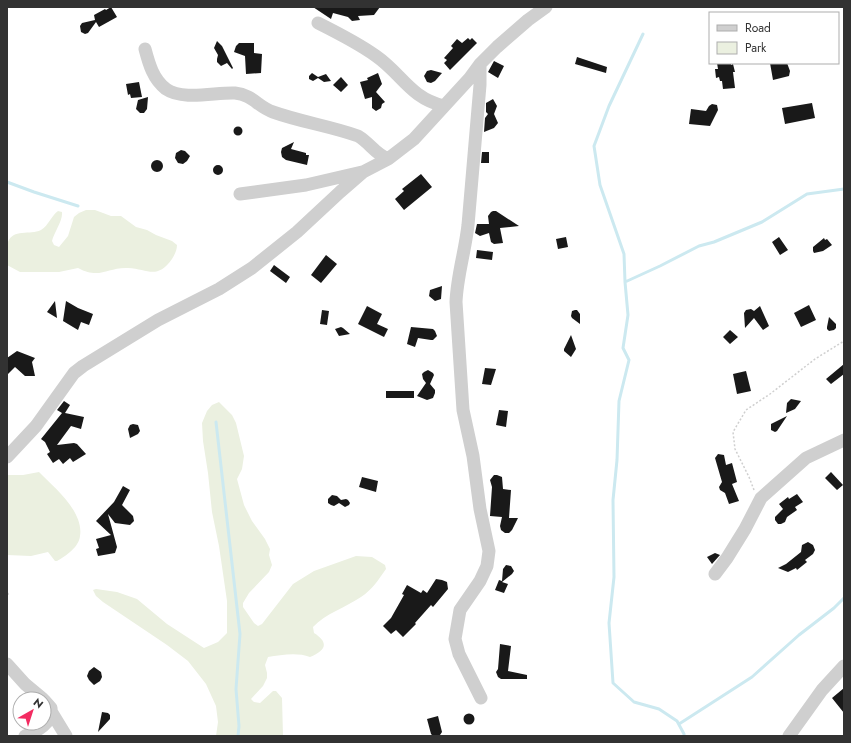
<svg xmlns="http://www.w3.org/2000/svg" width="851" height="743" font-family="Jost,sans-serif">
  <rect width="100%" height="100%" fill="#fff"/>
  <path fill="#ebf0e0" d="M86,210H95L111,216H121L136,227L147,230L156,235L172,241L177,245C177,250 175,254 172,259C157,280 148,269 128,268C107,267 100,280 78,268L59,272H20L7,265C7,252 3,234 22,233C29,232 35,233 41,230C49,225 51,216 58,211L62,212C63,221 54,232 52,241L54,245L59,247L68,236L74,217L79,213Z
    M219,402L232,415L236,423L244,456L242,469L237,479L244,505L252,521L265,539L270,549L269,555L272,565L269,572L249,593L243,603V607L254,623L258,626L262,624L293,584L314,571L356,556L372,557L385,565L386,569C379,579 372,590 361,597C345,608 326,613 313,627L314,633C330,643 325,651 310,657C297,652 281,655 268,657L265,665L267,673V678L263,686L251,699L254,702L260,703L273,691H276L282,698L283,736H216L218,722L216,706L206,684L188,661L167,645L103,602L96,596L93,590L96,589L117,592L137,599L167,624L204,648L218,642L227,633V601L219,546L212,512L208,473L203,441L202,423L207,411L212,405Z
    M39,472C55,488 84,512 80,536C79,547 66,556 57,561H55L48,552L31,556L7,555V475H23Z"/>
  <g fill="none" stroke-linecap="round" stroke-linejoin="round">
    <path stroke="#cce9f0" stroke-width="3" d="M643,34L609,106L594,146L600,185L624,254L625,282L628,315L623,348L629,360L619,401L617,460L613,500L614,577L609,623L613,683L634,702L659,709L677,721L684,734V736
      M7,182L34,192L78,206
      M625,282L660,266L699,246L714,242L762,222L807,194L844,189
      M216,422L240,634L236,689L239,726L238,736
      M679,724L752,677L799,635L834,608L844,598"/>
  </g>
  <path fill="#191919" d="M111,7L117,17L99,27L96,22L88,33L85,34L81,32L80,26L82,23L95,20L94,15L105,9L106,10Z
    M313,7H380L374,15L358,16L360,20L352,21L348,17L333,13L331,19Z
    M468,38L470,40L472,38L477,43L450,70L444,63L447,60L444,58L453,48L451,46L457,39L462,43Z
    M217,41L222,46L233,68L232,69L227,63L221,66L217,62V59L218,55L214,48Z
    M239,43H254V53L262,54L261,73L246,74L245,56L234,52L236,46Z
    M577,57L607,67L606,73L575,64Z
    M494,61L504,66L498,78L488,72Z
    M717,63H731V65L733,64L735,72H733L735,88L723,89L722,81H720L719,77L716,78L715,69H718Z
    M770,63H787L790,71L789,76L773,80Z
    M431,70L442,73L435,81L431,83L427,82L424,76L427,71Z
    M312,73L318,77L326,74L331,81L324,82L318,78L313,81L309,79V76Z
    M378,73L382,84L376,92L385,102L382,104L381,108L376,111L372,108V97L365,99L360,82L368,80L367,78Z
    M341,77L348,85L341,92L333,85Z
    M139,82L142,97L131,98L130,94L128,95L126,84Z
    M148,97L147,109L144,113H140L136,109L138,100Z
    M493,99L497,106L494,114L498,123L494,128L484,132L485,118L488,114L486,112V103Z
    M812,103L815,118L785,124L782,108Z
    M712,104L717,105L718,110L710,126L689,124L691,109L706,111L709,106Z
    M233.5 131a4.5 4.5 0 1 1 9 0a4.5 4.5 0 1 1-9 0Z
    M294,142L291,149L306,153V155H309L307,165L286,160L282,157L281,152L282,148Z
    M181,150L185,151L190,156L187,161L183,164L178,163L175,158L176,153Z
    M482,152H489V163H481Z
    M151 166a6 6 0 1 1 12 0a6 6 0 1 1-12 0Z
    M213 170a5 5 0 1 1 10 0a5 5 0 1 1-10 0Z
    M421,174L432,187L404,210L395,199L404,191L402,189Z
    M493,211H496L519,226L500,228L503,243L494,244L491,242L489,233L480,236L475,233L477,224H489L488,216L491,212Z
    M566,237L568,247L558,249L556,239Z
    M779,237L788,250L780,255L772,242Z
    M824,238L825,240L827,239L832,245L823,251L814,253L813,251V247Z
    M477,250L493,252L492,260L476,258Z
    M326,255L337,264L321,283L311,275Z
    M274,265L290,277L286,283L270,271Z
    M442,286L441,299L435,301L429,296L430,290Z
    M55,301L57,318L47,312Z
    M66,301L78,308L93,314L89,325L81,322L78,330L63,321Z
    M809,305L816,320L801,327L794,313Z
    M367,306L382,314L377,324L388,329L384,337L358,324Z
    M760,306L769,326L763,330L754,318L745,328L744,313L746,310L751,309L754,311Z
    M322,310L329,311L327,325L320,324Z
    M575,310H577L580,314V324L572,318L571,316L572,311Z
    M829,317L836,324V328L834,330L829,331L827,329V327Z
    M341,327L343,328L350,334L339,336L335,329Z
    M411,327L433,329L435,331L437,336L433,340H431L418,338L415,347L407,344Z
    M730,330L738,337L730,344L723,337Z
    M571,335L576,349L571,357L564,351V349Z
    M17,351L35,358L32,362L35,376H25L15,367L7,375V358Z
    M844,364V374L831,384L826,379Z
    M485,368L496,369L491,385L482,384Z
    M428,370L433,373L434,375L430,384L435,390V393L433,398L427,400L417,396L426,383L423,379L422,374L424,372Z
    M746,371L751,391L737,394L733,374Z
    M386,391H414V398H386Z
    M791,399L801,401L795,409L786,413L787,403Z
    M64,401L70,405L65,413L84,417L81,429L71,426L57,445L74,443L77,444L86,454L73,462L70,458L63,464L59,459L53,463L47,454L50,452L45,442L41,439L62,413L57,410Z
    M499,410L508,411L506,427L496,425Z
    M787,416L777,431L775,432L771,430V424Z
    M133,424L138,425L140,431L138,434L130,438L128,429L130,425Z
    M718,454L724,455L726,465L732,463L737,482L732,484L739,501L729,504L725,493L720,490L719,487L722,482L715,458Z
    M831,472L843,485L837,490L825,478Z
    M494,475H497L502,477L503,489L511,490L509,518H518L512,530L509,533H505L501,530L500,526L502,517L490,516L492,487L490,480Z
    M362,477L378,481L376,492L359,487Z
    M123,486L130,490L122,505L133,516L134,521L130,525L115,523L108,514L117,547L115,553L98,556L96,549L99,548L96,539L111,535L96,521L114,502Z
    M797,494L803,502L795,507L797,510L787,517L785,522L781,524H778L775,520V517L783,509L779,504L788,497L789,499Z
    M332,495L337,496L341,500L346,499L348,500L350,503L349,505L345,507L339,503L334,506L331,505L328,503V499Z
    M808,542L813,545L815,550L813,554L805,560L807,562L797,570L796,568L788,572L778,568L786,564L801,552L802,545Z
    M715,553L720,555L712,564L707,557Z
    M506,565L511,566L514,571L512,574L502,582L508,584L504,593L495,590L499,580L502,581L503,569Z
    M436,579L442,580L447,582L448,589L433,607L431,605L415,623L416,624L403,637L396,630L391,634L383,626L391,618L404,595L402,594L407,585L421,593L423,590L427,593Z
    M500,644L511,646L508,671L527,675V679H501L498,677L496,672L498,669Z
    M94,667L101,672L102,677L100,681L94,685L89,680L87,676L89,671Z
    M844,688V713L832,698Z
    M102,712L108,713L110,715V719L98,732Z
    M463.5 719a5.5 5.5 0 1 1 11 0a5.5 5.5 0 1 1-11 0Z
    M438,716L442,732L440,735L433,736L431,734L427,719Z"/>
  <g fill="none" stroke-linecap="round" stroke-linejoin="round">
    <path stroke="#cfcfcf" stroke-width="1.5" stroke-dasharray="2 2" stroke-linecap="butt" d="M754,490L749,477L735,449L733,432L746,410L770,394L815,359L844,341
      M7,589L8,594L7,598"/>
    <path stroke="#cfcfcf" stroke-width="13" d="M318,23C338,33 358,43 376,56C402,74 410,98 444,106
      M145,49C149,64 153,79 166,89C183,101 216,92 235,93C253,95 258,107 273,112C301,122 330,126 358,136C370,143 374,153 388,159
      M480,64V85L468,225C465,252 457,276 456,302L463,410L473,456L480,509L489,551L487,566L480,581L460,610L455,639L459,654L481,698
      M240,194L306,185L362,172
      M7,457L36,426L74,373L83,366L158,320L219,289L252,268L297,232L340,192L363,172L388,159L414,139L469,79L480,64L497,47L528,20L546,7
      M715,574L727,558L745,529L761,498L806,458L844,440
      M7,664L25,684L43,699
      M52,713L66,736
      M25,736C37,731 53,723 51,708L44,700
      M789,736L822,690L844,666"/>
  </g>
  <rect width="851" height="743" fill="none" stroke="#323232" stroke-width="16"/>
  <rect x="709" y="12" width="130" height="52" fill="#ffffff" stroke="#adadad"/>
  <rect x="717" y="25" width="20" height="6" fill="#cfcfcf" stroke="#adadad"/>
  <text x="745" y="32" font-size="12" fill="#323232">Road</text>
  <rect x="717" y="42" width="20" height="12" fill="#ebf0e0" stroke="#adadad"/>
  <text x="745" y="52" font-size="12" fill="#323232">Park</text>
  <g transform="translate(32 711) rotate(39)"><circle r="19" fill="#ffffff" stroke="#adadad"/>
  <path d="M0-3L7 15L0 10L-7 15Z" fill="#f32b61"/>
  <text y="-6" font-size="11" font-weight="bold" text-anchor="middle" fill="#323232">N</text>
  </g>
</svg>
